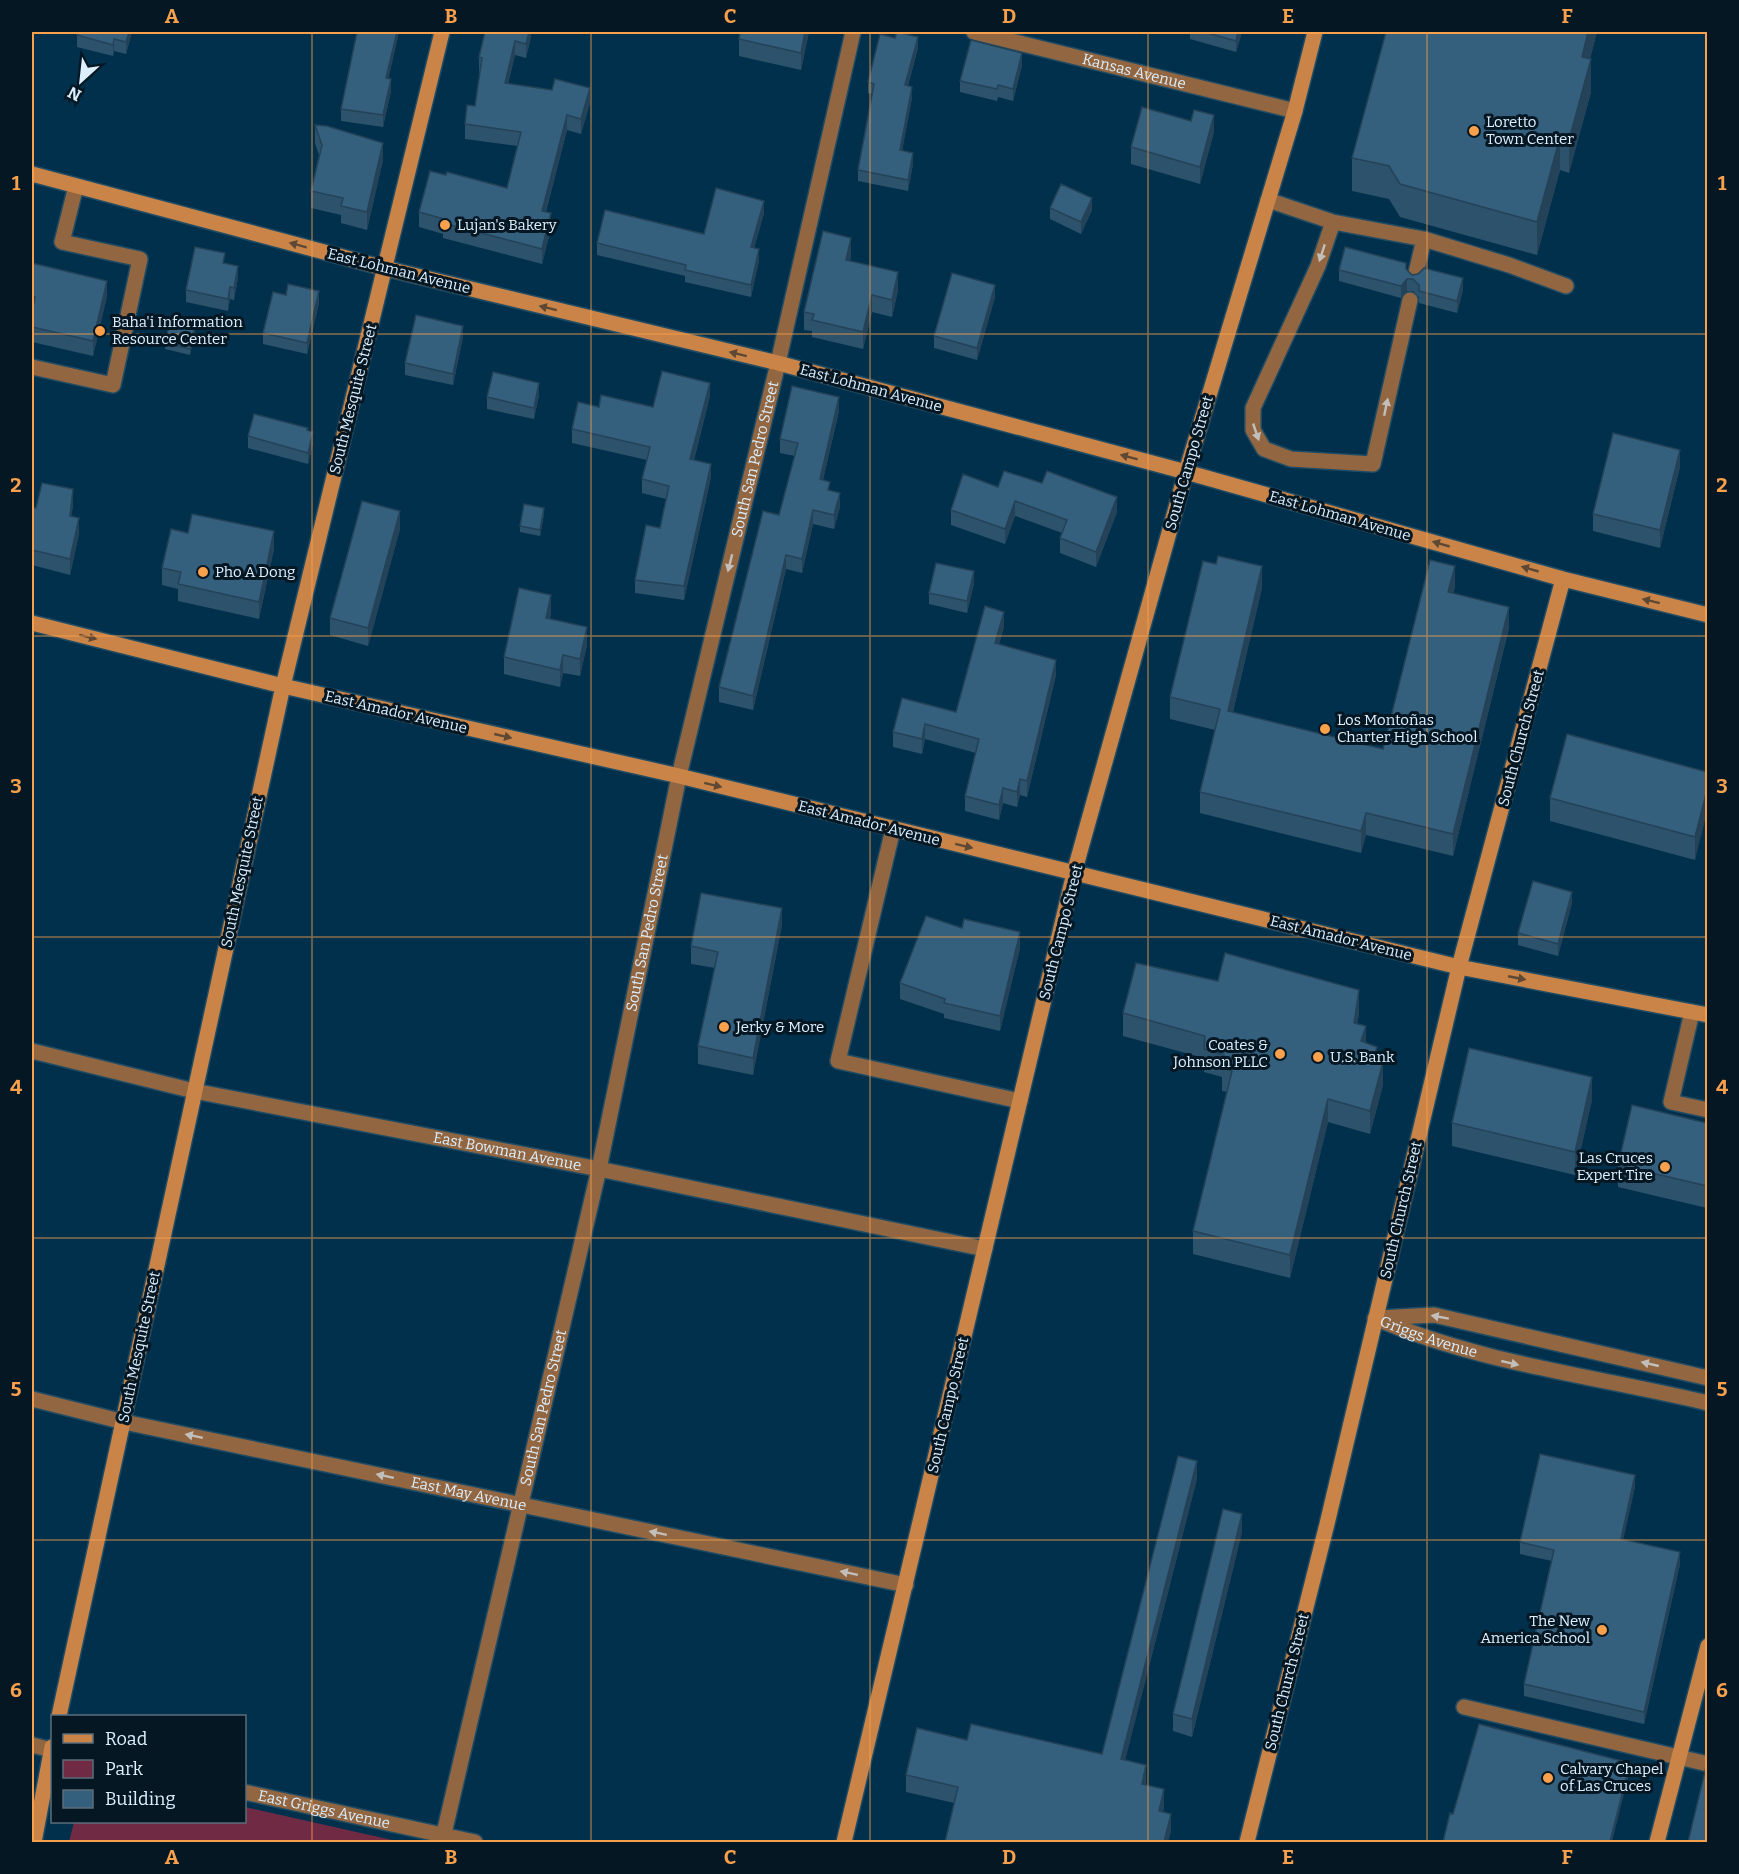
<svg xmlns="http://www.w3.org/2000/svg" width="1739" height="1874" font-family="Bitter,serif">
  <rect width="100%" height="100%" fill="#00304b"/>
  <path fill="#712a44" d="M245,1807L401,1842H69L74,1822H244Z"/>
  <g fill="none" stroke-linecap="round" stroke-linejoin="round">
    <g stroke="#1f4b64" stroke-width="18">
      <path id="lane" d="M1268,200L1333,222L1318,266L1253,408V430L1264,449L1291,459L1373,464L1410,300
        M1333,222L1424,239L1509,265L1566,286
        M1415,277L1424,239
        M32,367L113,385L140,259L62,242L76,186
        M893,829L838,1061L1020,1101
        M1692,1012L1671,1102L1708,1110"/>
    </g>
    <g stroke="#1f4b64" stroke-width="18">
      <g id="street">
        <path id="s1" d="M974,32L1295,111"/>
        <path id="s2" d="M32,1051L194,1091L599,1169L985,1249"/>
        <path id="s3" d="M1375,1318C1482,1364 1595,1376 1708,1403"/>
        <path d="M1378,1318L1434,1315L1708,1378"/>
        <path id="s4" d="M32,1399L124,1422L906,1585"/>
        <path d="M1464,1707L1708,1764"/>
        <path d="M32,1745L52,1750"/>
        <path id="s5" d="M244,1792L475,1842"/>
        <path id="s6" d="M442,1842L599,1169L679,776L778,363L853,32"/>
      </g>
    </g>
    <g stroke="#1f4b64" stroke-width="18">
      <path id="secondary" d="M32,174L384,268L778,363L1186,472L1563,579L1708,615
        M32,623L283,686L679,776L1459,967L1708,1015
        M59,1716L283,686L442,32
        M34,1842L52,1747
        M844,1842L1074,873L1186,472L1295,111L1315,32
        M1247,1842L1327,1524L1459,967L1563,579
        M1657,1842L1708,1646"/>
    </g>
    <use href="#lane" stroke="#916641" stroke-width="15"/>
    <use href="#street" stroke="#916641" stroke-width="15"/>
    <use href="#secondary" stroke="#ca8447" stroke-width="15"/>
  </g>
  <path fill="#2d526c" d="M78,32H132L126,54L114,51L113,56L77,47V35Z
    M357,32H399L388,79L391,91L383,127L341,121V109Z
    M531,32V37L526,58L515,55L508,84L590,103L581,134L567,130L546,212L551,228L542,264L443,238V234L419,227V212L446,175L507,188L518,146L465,139V124L475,106L480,72H479V57Z
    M740,32H809L801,70L739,56V39Z
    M1190,32H1242L1236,52L1190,39Z
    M1597,32L1590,59L1591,92L1569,173L1560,170L1537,255L1400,217L1389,199L1352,191V158Z
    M918,48L908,86L912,98L902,151L913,164L908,191L858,181V170L872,94L868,93V82Z
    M1022,65L1013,101L998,97L997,101L960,92V81Z
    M315,125L383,160L367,230L341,223V215L311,208V191L319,155L315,143Z
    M1214,132L1200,184L1131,164V147Z
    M1050,208L1092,210L1081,234L1050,219Z
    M764,213L754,248L759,260L751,297L685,282V276L597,255V243L704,234Z
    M851,255L850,261L898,290L892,317L872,312L863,349L812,337V331L804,330V312Z
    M32,263L107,296L93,356L32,342Z
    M225,264L238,278L234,300L230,299L228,311L186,302V290Z
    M1406,269L1412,275L1463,290L1457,313L1419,303V297L1413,291H1407L1401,298L1339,281V270Z
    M286,295L319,303L307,354L263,344V333Z
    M995,297L977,360L934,348V336Z
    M195,331L190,355L165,349V343Z
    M463,337L453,385L405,375V363Z
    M539,395L534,419L487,409V397Z
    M710,396L694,460L711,477L684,600L635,593V580L660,528L666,499L642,493V479L647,460L572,443V429L599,407H653Z
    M839,411L823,480L840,507L834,529L813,524L802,573L786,569L753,710L719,702V687L779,515L795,456L780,453V439Z
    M308,430L313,443L308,464L248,448V436Z
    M1680,467L1660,548L1593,531V514Z
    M998,487L1117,512L1096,567L1060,553V538L1062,533L1015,516L1005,544L951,525V510Z
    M73,505L71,517L79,534L70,575L32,565V507L36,508Z
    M544,514L540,536L520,532V526Z
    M400,529L368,646L330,635V618Z
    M188,533L274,549L259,619L178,601V589L162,585V568Z
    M974,583L967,613L929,604V593Z
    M1262,588L1233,712L1383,749L1455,588L1453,593L1509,628L1453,856L1366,835L1361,853L1200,813V792L1215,730L1170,719V697Z
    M551,612L550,619L587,645L580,676L563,673L560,687L504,674V657Z
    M1004,627L999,644L1056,675L1027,797L1020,795L1017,807L1003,803L999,820L965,811V796L976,753L925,739L922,754L893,747V732L956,712Z
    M1707,772L1695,860L1550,821V798Z
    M1572,903L1558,956L1518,945V933Z
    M782,925L753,1075L698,1064V1046L715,968L691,964V946Z
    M962,928L1020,948L1000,1031L944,1018V1014L900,999V983Z
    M1123,1013H1359L1357,1024L1366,1043L1377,1061L1383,1085L1370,1134L1328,1122L1290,1278L1193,1254V1231L1227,1092L1222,1091V1077L1204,1072V1058L1123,1036Z
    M1592,1100L1575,1175L1452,1146V1123Z
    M1707,1123V1208L1618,1187V1165Z
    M1197,1479L1125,1760L1146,1782V1785L1164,1806L1163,1812L1171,1831L1168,1842H945L954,1803L906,1792V1775L967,1740L1102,1754Z
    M1635,1487L1623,1539L1680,1564L1644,1724L1524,1696V1684L1552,1561L1520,1554V1542Z
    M1242,1532L1192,1737L1173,1731V1714Z"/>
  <path fill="#244258" d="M129,32H132L126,54V42Z
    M397,32H399L386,90V78Z
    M529,32H531V37L526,58V44Z
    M805,32H809L801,70V53Z
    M1238,32H1242L1236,52V41Z
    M1588,32H1597L1582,90V57Z
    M918,37V48L905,97V85Z
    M114,39V51L113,56V45Z
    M515,41V55L505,98V83Z
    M1022,53V65L1013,101V89Z
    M1591,59V92L1569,173V140Z
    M391,79V91L383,127V115Z
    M912,87V98L900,161V150Z
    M590,88V103L581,134V119Z
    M567,115V130L542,226V211Z
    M1214,115V132L1200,184V167Z
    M1560,137V170L1537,255V222Z
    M383,143V160L367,230V212Z
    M913,153V164L908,191V180Z
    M1092,198V210L1081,234V222Z
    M764,201V213L751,259V247Z
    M551,213V228L542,264V249Z
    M851,238V255L846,278V260Z
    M759,249V260L751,297V285Z
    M238,266V278L234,300V288Z
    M898,272V290L892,317V300Z
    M1463,278V290L1457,313V301Z
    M1407,279V291L1401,298V286Z
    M107,281V296L93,356V341Z
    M995,285V297L977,360V348Z
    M230,287V299L228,311V299Z
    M319,291V303L307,354V343Z
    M872,295V312L863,349V332Z
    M195,325V331L190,355V349Z
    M463,326V337L453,385V374Z
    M539,383V395L534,419V408Z
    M710,383V396L690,473V459Z
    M839,397V411L820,493V479Z
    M313,432V443L308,464V453Z
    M1680,450V467L1660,548V530Z
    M711,464V477L684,600V586Z
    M73,489V505L70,532V516Z
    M840,493V507L834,529V515Z
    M1117,497V512L1096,567V552Z
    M1015,501V516L1005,544V529Z
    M544,508V514L540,536V530Z
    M813,510V524L802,573V559Z
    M400,511V529L368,646V628Z
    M79,518V534L70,575V559Z
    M274,531V549L259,619V602Z
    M786,555V569L753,710V696Z
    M1262,566V588L1228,733V711Z
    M1455,566V588L1448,614V592Z
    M974,571V583L967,613V601Z
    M551,595V612L546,635V618Z
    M1509,607V628L1453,856V834Z
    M1004,612V627L995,658V643Z
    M587,627V645L580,676V659Z
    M563,655V673L560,687V670Z
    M1056,660V675L1027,797V781Z
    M925,724V739L922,754V739Z
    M1020,779V795L1017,807V792Z
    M1003,788V803L999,820V805Z
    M1707,790V812L1695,860V837Z
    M1366,813V835L1361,853V831Z
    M1572,892V903L1558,956V944Z
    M782,908V925L753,1075V1058Z
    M1020,932V948L1000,1031V1016Z
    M1359,990V1013L1354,1046V1023Z
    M1366,1026V1049L1361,1041Z
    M1377,1047V1070L1373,1060Z
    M1383,1062V1085L1370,1134V1111Z
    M1592,1077V1100L1575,1175V1152Z
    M1328,1099V1122L1290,1278V1255Z
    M1197,1461V1479L1121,1776V1759Z
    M1635,1475V1487L1621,1550V1539Z
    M1242,1514V1532L1192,1737V1719Z
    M1680,1552V1564L1644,1724V1712Z
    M1630,1763V1770L1612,1842H1610Z
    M1146,1765V1782L1142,1801V1784Z
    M1164,1789V1806L1159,1828V1811Z
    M1171,1814V1831L1168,1842H1164Z"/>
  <path fill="#345f7d" stroke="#244258" stroke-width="1.5" d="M78,32H129L126,42L114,39L113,45L77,35Z
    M357,32H397L386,78L391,79L383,115L341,109Z
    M485,32H529L526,44L515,41L505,83L552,90L555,79L590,88L581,119L567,115L542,211L551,213L542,249L443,223L444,219L419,212L430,171L446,175L447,172L507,188L521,132L465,124L467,105L475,106L482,58L479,57Z
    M740,32H805L801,53L739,39Z
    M897,32L918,37L905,85L912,87L900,150L913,153L908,180L858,170L874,84L868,82L880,34L895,38Z
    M1204,32H1238L1236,41Z
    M1386,32H1588L1582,57L1591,59L1569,140L1560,137L1537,222L1400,184L1389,166L1352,158Z
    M971,40L1022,53L1013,89L998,85L997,89L960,81Z
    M1142,107L1191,121L1194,110L1214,115L1200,167L1131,147Z
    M315,125L327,126L383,143L367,212L341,206L343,198L311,191L322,145Z
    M1061,184L1092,198L1081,222L1050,208Z
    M716,188L764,201L751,247L759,249L751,285L685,270L686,265L597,243L605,210L704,234Z
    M823,231L851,238L846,260L898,272L892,300L872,295L863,332L812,320L814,314L804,312Z
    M195,247L225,253L223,263L238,266L234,288L230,287L228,299L186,290Z
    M1345,247L1406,263V269L1412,275L1418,274L1424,268L1463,278L1457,301L1419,291V285L1413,279H1407L1401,286L1339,270Z
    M32,263L107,281L93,341L32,327V311L35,297L32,296Z
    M952,273L995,285L977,348L934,336Z
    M288,284L319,291L307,343L263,333L273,292L286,295Z
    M416,315L463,326L453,374L405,363Z
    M170,320L195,325L190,349L165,343Z
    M662,371L710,383L690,459L711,464L684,586L635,580L646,525L660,528L669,486L642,479L650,447L572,429L578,402L599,407L601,395L653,407Z
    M493,372L539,383L534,408L487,397Z
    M792,386L839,397L820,479L830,482L828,490L840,493L834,515L813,510L802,559L786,555L753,696L719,687L763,511L779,515L798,443L780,439Z
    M254,414L308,428L307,430L313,432L308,453L248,436Z
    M1613,433L1680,450L1660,530L1593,514Z
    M1004,471L1042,483L1047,471L1117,497L1096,552L1060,538L1067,520L1015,501L1005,529L951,510L963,474L998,487Z
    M42,483L73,489L70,516L79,518L70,559L32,550V507L36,508Z
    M362,501L400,511L368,628L330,618Z
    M524,504L544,508L540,530L520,526Z
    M192,514L274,531L259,602L178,584L181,572L162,568L171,529L188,533Z
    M1218,556L1262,566L1228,711L1383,749L1430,560L1455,566L1448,592L1509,607L1453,834L1366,813L1361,831L1200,792L1220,709L1170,697L1203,561L1216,564Z
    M936,563L974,571L967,601L929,593Z
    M519,588L551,595L546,618L587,627L580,659L563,655L560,670L504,657Z
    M985,606L1004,612L995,643L1056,660L1027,781L1020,779L1017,792L1003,788L999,805L965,796L979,739L925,724L922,739L893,732L902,698L956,712Z
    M1567,734L1707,772V790L1695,837L1550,798Z
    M1533,881L1572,892L1558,944L1518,933Z
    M701,893L782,908L753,1058L698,1046L718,952L691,946Z
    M926,916L962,928L964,919L1020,932L1000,1016L944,1003L945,999L900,983Z
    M1225,953L1359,990L1354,1023L1366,1026L1361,1041L1377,1047L1373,1060L1383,1062L1370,1111L1328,1099L1290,1255L1193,1231L1232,1071L1222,1068L1224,1055L1204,1049L1205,1036L1123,1013L1136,963L1218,981Z
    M1469,1048L1592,1077L1575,1152L1452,1123Z
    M1632,1105L1707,1123V1186L1618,1165Z
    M1540,1454L1635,1475L1621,1539L1680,1552L1644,1712L1524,1684L1554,1550L1520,1542Z
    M1178,1456L1197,1461L1121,1759L1146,1765L1142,1784L1164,1789L1159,1811L1171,1814L1164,1842H1146L1138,1841L1137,1842H945L958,1787L906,1775L917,1728L967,1740L971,1724L1102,1754Z
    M1223,1509L1242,1514L1192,1719L1173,1714Z
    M1479,1724L1630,1763L1610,1842H1443L1450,1813L1453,1814Z
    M1707,1763V1842H1688Z"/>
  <defs><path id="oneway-solid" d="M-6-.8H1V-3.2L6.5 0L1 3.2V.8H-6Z" transform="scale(1.5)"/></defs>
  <g fill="#5e4833">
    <use href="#oneway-solid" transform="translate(298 245) rotate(-165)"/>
    <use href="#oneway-solid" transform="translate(548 308) rotate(-166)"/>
    <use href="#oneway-solid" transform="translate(738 354) rotate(-166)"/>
    <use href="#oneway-solid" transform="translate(1129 457) rotate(-165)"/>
    <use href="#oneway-solid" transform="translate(1441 544) rotate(-164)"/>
    <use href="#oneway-solid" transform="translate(1530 569) rotate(-164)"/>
    <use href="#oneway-solid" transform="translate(1651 601) rotate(-166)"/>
    <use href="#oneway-solid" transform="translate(88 637) rotate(14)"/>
    <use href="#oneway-solid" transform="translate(503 736) rotate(13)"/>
    <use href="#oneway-solid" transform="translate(713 785) rotate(14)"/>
    <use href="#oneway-solid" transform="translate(964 846) rotate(14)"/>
    <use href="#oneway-solid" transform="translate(1517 978) rotate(11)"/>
  </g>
  <g fill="#c2bfbb">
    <use href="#oneway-solid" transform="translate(1322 253) rotate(108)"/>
    <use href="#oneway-solid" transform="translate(1386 407) rotate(-78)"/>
    <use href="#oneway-solid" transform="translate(1256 432) rotate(71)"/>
    <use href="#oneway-solid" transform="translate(730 563) rotate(104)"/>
    <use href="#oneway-solid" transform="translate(1440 1317) rotate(-170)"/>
    <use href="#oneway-solid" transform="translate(1510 1363) rotate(13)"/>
    <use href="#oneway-solid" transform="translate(1650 1364) rotate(-167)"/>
    <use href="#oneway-solid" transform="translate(194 1436) rotate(-168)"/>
    <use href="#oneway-solid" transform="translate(385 1476) rotate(-168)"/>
    <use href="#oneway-solid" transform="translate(658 1533) rotate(-168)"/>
    <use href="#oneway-solid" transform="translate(849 1573) rotate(-168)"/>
  </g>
  <path fill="none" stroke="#f9a04d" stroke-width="1.5" stroke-opacity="0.55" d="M312,32V1842M591,32V1842M870,32V1842M1148,32V1842M1427,32V1842M32,334H1708M32,636H1708M32,937H1708M32,1238H1708M32,1540H1708"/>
  <g fill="#f9a04d" stroke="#051723" stroke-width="2">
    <circle cx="1474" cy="131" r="6"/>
    <circle cx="445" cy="225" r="6"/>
    <circle cx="100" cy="331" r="6"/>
    <circle cx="203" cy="572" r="6"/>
    <circle cx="1325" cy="729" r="6"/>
    <circle cx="724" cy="1027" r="6"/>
    <circle cx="1280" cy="1054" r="6"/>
    <circle cx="1318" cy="1057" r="6"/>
    <circle cx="1665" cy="1167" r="6"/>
    <circle cx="1602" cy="1630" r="6"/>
    <circle cx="1548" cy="1778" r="6"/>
  </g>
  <g text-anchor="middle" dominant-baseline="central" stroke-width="6" stroke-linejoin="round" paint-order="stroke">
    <g font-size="15" fill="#ddeffd" stroke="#051723">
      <text stroke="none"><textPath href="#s1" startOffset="165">Kansas Avenue</textPath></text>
      <text transform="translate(399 271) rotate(14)">East Lohman Avenue</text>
      <text transform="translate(871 388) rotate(15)">East Lohman Avenue</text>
      <text transform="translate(353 399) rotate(-76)">South Mesquite Street</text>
      <text stroke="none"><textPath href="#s6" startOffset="1418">South San Pedro Street</textPath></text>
      <text transform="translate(1189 463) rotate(-74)">South Campo Street</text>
      <text transform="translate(1340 516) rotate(16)">East Lohman Avenue</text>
      <text transform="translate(396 712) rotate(13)">East Amador Avenue</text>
      <text transform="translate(1521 738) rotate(-75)">South Church Street</text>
      <text transform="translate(869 823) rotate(14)">East Amador Avenue</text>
      <text transform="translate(242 872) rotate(-78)">South Mesquite Street</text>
      <text transform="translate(1061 932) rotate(-76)">South Campo Street</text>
      <text stroke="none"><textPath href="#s6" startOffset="932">South San Pedro Street</textPath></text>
      <text transform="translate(1341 938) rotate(14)">East Amador Avenue</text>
      <text stroke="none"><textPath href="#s2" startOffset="486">East Bowman Avenue</textPath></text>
      <text transform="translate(1401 1210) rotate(-77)">South Church Street</text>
      <text stroke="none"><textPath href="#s3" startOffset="57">Griggs Avenue</textPath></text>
      <text transform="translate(139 1347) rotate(-78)">South Mesquite Street</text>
      <text transform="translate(948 1405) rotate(-77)">South Campo Street</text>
      <text stroke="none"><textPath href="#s6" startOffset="446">South San Pedro Street</textPath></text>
      <text stroke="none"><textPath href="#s4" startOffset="447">East May Avenue</textPath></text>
      <text transform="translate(1287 1682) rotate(-76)">South Church Street</text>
      <text stroke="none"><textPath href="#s5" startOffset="82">East Griggs Avenue</textPath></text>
    </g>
    <g font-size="15" fill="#ddeffd" stroke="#051723" text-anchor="start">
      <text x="1486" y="122">Loretto<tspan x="1486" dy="17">Town Center</tspan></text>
      <text x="457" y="225">Lujan's Bakery</text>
      <text x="112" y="322">Baha'i Information<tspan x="112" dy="17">Resource Center</tspan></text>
      <text x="215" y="572">Pho A Dong</text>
      <text x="1337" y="720">Los Montoñas<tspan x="1337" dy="17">Charter High School</tspan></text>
      <text x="736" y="1027">Jerky &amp; More</text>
      <text x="1268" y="1045" text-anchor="end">Coates &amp;<tspan x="1268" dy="17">Johnson PLLC</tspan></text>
      <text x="1330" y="1057">U.S. Bank</text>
      <text x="1653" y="1158" text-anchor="end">Las Cruces<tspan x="1653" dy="17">Expert Tire</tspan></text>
      <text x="1590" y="1621" text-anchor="end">The New<tspan x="1590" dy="17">America School</tspan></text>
      <text x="1560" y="1769">Calvary Chapel<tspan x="1560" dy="17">of Las Cruces</tspan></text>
    </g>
  </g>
  <rect width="1739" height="1874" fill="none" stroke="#051723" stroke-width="66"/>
  <rect x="51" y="1715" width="195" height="108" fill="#051723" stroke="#5b6d7a" stroke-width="1.5"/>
  <rect x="63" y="1734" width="30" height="9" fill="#ca8447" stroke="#5b6d7a" stroke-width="1.5"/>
  <text x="105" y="1745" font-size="18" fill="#ddeffd">Road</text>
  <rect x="63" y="1760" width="30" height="18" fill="#712a44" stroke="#5b6d7a" stroke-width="1.5"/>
  <text x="105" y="1775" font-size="18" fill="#ddeffd">Park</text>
  <rect x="63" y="1790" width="30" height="18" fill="#345f7d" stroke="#5b6d7a" stroke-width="1.5"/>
  <text x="105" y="1805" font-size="18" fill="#ddeffd">Building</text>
  <g transform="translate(81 81) rotate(207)" stroke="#051723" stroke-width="4.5" paint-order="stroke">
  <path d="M0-4.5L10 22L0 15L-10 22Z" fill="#ddeffd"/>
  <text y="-9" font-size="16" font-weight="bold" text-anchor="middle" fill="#ddeffd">N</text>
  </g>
  <rect x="33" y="33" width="1673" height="1808" fill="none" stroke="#f9a04d" stroke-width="2"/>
  <g font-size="20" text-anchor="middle" font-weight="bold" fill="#f9a04d">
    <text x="172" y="23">A</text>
    <text x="451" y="23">B</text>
    <text x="730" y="23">C</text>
    <text x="1009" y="23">D</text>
    <text x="1288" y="23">E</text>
    <text x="1567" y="23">F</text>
    <text x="16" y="190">1</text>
    <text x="1722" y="190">1</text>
    <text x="16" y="492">2</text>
    <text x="1722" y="492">2</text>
    <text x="16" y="793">3</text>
    <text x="1722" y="793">3</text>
    <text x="16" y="1094">4</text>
    <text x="1722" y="1094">4</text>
    <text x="16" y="1396">5</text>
    <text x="1722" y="1396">5</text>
    <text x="16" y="1697">6</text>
    <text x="1722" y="1697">6</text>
    <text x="172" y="1864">A</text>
    <text x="451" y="1864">B</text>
    <text x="730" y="1864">C</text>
    <text x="1009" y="1864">D</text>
    <text x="1288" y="1864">E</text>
    <text x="1567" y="1864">F</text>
  </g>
</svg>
